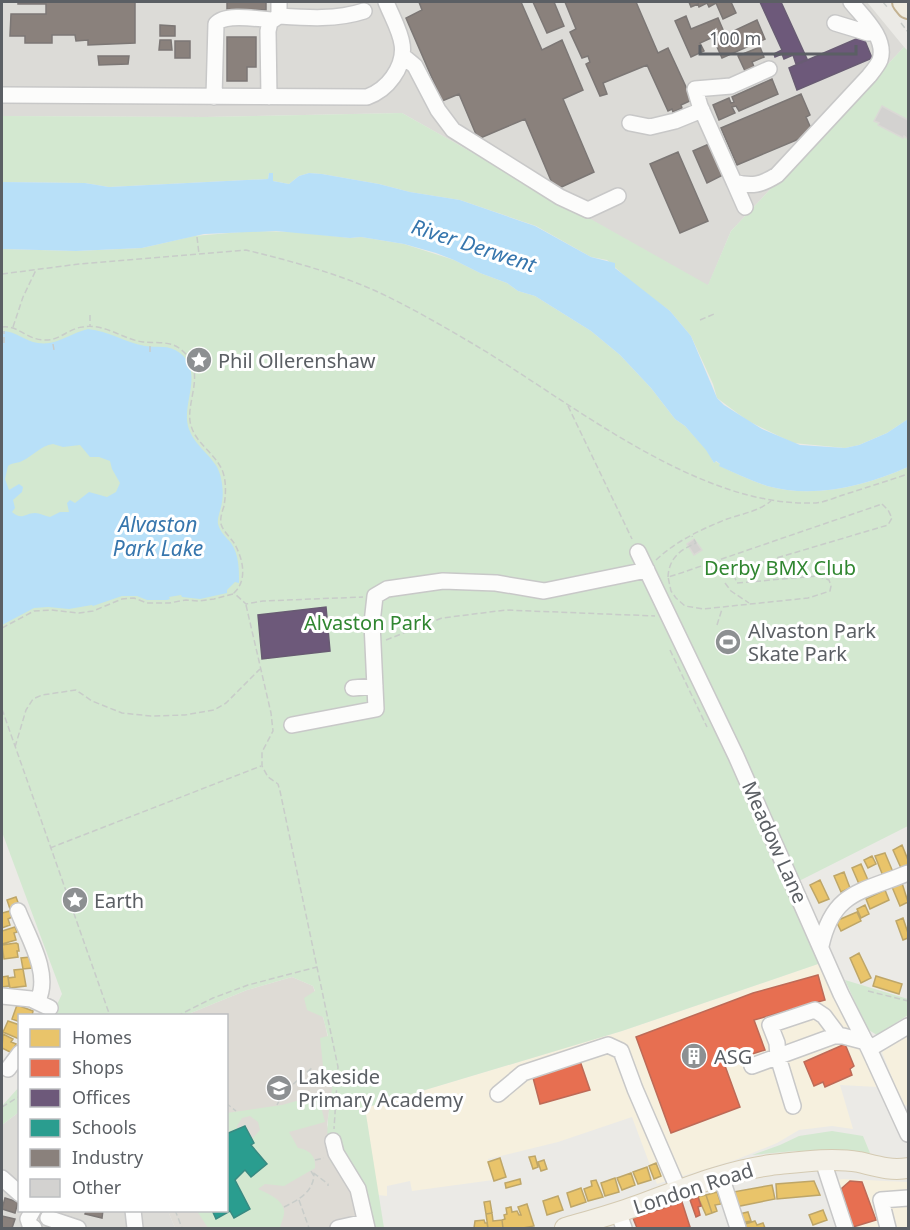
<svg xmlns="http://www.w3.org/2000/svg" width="910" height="1230" font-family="'Noto Sans',sans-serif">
  <rect width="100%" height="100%" fill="#ebeae6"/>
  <path fill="#f6f0de" d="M818,964L822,969L878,1087L840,1085L853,1129L832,1126L799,1130L777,1143L738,1159L657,1184L632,1117L558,1142L488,1159L493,1180L412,1191L410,1181L387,1186V1196L378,1195L365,1108L622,1031Z
    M908,1035V1105L903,1106L882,1052Z
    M843,1179L908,1182V1228H849L836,1180Z"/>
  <path fill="#dcdbd7" d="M2,2H867L904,47L731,231L708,286L402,113L205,117L2,116Z
    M19,1112L20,1210L168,1211L175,1228H2V1125Z"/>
  <path fill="#dedbd5" d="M292,977L313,986L325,1024L335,1072L327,1125L340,1168L353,1190L359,1216L354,1228H175L168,1211L226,1210V1016L186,1015L247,990Z"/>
  <path fill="#d3e8d0" d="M904,47L908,51V419L887,433L859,445L845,448L793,443L748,421L717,398L713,384L691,336L670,311L637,287L607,260L591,257L536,226L460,200L410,192L379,184L322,174L309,173L299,176L289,184L273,181V173H269L268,179L109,187L85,183L2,182V116L205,117L402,113L708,285L731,231Z
    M253,231L297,232L350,238L361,237L404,244L454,260L480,273L507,283L518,291L535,296L591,331L620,355L651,388L675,419L685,426L707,450L714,463L715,461L720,464V466C735,473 751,481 767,486C814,499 865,486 908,467V826L799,881L828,948L818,964L622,1031L365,1108L384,1228H354L359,1216L353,1191L340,1168L331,1163C323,1135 330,1104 334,1076L324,1075L320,1038L328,1036L323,1017L307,1010L304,998L315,991L313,986L292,977L247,990L186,1015H52L62,994L2,832V249L76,251L142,248L194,236Z
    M845,980L908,999V1015L877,1035L867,1029Z
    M19,1087V1112L2,1125V1106Z
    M318,1095L325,1122L289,1132L298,1148C310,1150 316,1156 315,1168L284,1186L265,1184L258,1189C267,1193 282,1199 284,1210C285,1215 281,1223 280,1228H208L197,1211H212L216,1218L230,1211L234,1217L250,1209L235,1180L245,1170L252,1177L266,1164L251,1145L254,1143L252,1139L260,1130L258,1122L250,1116L242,1118L237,1126V1129L227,1134V1113L282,1105Z
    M832,1131L863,1136L870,1153L795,1151L752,1155L780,1145L799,1136Z"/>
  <path fill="#b8e0f8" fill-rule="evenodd" d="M269,173H273V181L289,184L299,176L309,173L322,174L379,184L410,192L460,200L535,226L591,257L615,263V268L670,311L691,336L717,398L724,405L762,429L800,445L845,448L859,445L887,433L908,419V467C865,486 814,499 767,486C751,481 735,473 719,466L720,464L716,461L714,463L706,450L685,426L675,419L651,388L620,355L591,331L535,296L518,291L507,283L480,273L454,260L436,253L404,244L361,237L350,238L276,231L204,234L142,248L76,251L2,249V182L85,183L109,187L268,179Z
    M88,329C109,331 124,342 145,346C156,348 169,344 180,353C204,373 182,402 188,426C193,444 208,452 217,467C222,476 224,492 222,502C221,510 217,517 218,524C220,532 226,537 231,543C239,555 239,568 239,583L235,582L227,590V593L200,599L182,597L181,595L169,597L170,599L167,600H147L137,596H122L93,606L92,605L69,609L48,607L34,608L2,625V331C16,331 24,341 38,343C57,346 70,333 88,329ZM53,444L63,447L80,445L90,457H99L110,461L112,469L120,483L116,492L107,497L89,492L75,503L70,500L67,503L69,512H60L50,517C45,516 40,513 35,513C25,513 22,521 12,512L15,508L13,500L22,492L23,487L19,484L9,490L5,479L8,466C13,462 16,464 22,461C33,456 40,446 53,444Z"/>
  <path fill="#e9c46a" stroke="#bea668" stroke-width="1.5" d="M902,845L908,860V865L901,868L893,850Z
    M885,853L893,872L883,876L875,856Z
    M872,856L876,864L868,868L864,860Z
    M861,864L868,880L859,884L852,868Z
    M844,872L850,888L841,892L834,876Z
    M820,880L829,899L819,903L810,885Z
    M902,883L908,902L900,906L892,887Z
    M885,890L889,900L870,909L866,899Z
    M16,897L19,905L10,909L7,900Z
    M865,905L869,914L861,918L857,909Z
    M10,911L12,917L8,919L10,925L2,928V913Z
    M857,912L861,921L841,931L836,921Z
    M903,918L908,933V938L903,940L896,921Z
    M15,927L17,932L14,933L16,940L2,944V931Z
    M16,943L18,944L19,951H17L18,957L4,959L2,945Z
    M859,953L871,978L861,983L850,958Z
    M30,957L32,968L23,969L21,958Z
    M23,969L26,986L10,988L8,978L15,977L14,970Z
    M8,976L9,986L2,987V977Z
    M876,976L902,984L899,994L873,986Z
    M17,1005L33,1011L32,1016H20V1022L12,1019Z
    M8,1021L20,1025L19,1039L3,1032Z
    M3,1034L13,1039L11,1042L16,1044L12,1053L2,1048Z
    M535,1156L538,1167L533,1169L529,1157Z
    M500,1158L506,1177L494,1181L488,1162Z
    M544,1160L547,1169L541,1171L538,1162Z
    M656,1163L661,1176L654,1179L649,1166Z
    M647,1167L651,1180L638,1184L633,1172Z
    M631,1173L635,1185L622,1190L617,1178Z
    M615,1178L619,1192L605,1196L601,1183Z
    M520,1179L521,1184L506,1188L505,1183Z
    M596,1180L603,1197L588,1201L584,1189L592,1186L591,1181Z
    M814,1181L820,1195L777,1199L776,1184Z
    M772,1185L775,1199L735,1207L733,1192Z
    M581,1188L586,1202L571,1207L567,1193Z
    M717,1192L721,1204L715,1205L717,1211L712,1213L706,1195Z
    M706,1195L712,1213L706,1215L698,1197Z
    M558,1196L563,1210L547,1215L543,1201Z
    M490,1201L492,1213L486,1214L484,1202Z
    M527,1204L534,1226L523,1228H503L502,1220L505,1219L504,1215L507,1214L506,1208L511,1207L512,1212L517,1211L519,1215H521L518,1207Z
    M823,1210L827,1220L813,1225L809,1215Z
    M748,1212L751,1221L741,1223L739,1214Z
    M492,1213L493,1221L502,1220L503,1228H488L486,1214Z
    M484,1220L485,1223H487L488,1228H474L475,1221Z
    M755,1221L757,1225L763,1223L765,1228H743L742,1225Z"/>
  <path fill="#e76f51" stroke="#bd6a57" stroke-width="1.5" d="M818,975L825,1000L754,1020L765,1050L724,1063L740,1107L671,1133L636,1037L753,993Z
    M845,1044L854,1066L850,1069L852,1075L825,1087L823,1082L814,1086L804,1062Z
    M580,1061L590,1090L540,1104L532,1074Z
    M850,1181L862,1182L876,1220L853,1227L841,1189Z
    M698,1197L701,1206L698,1207L700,1215L696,1217L690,1200Z
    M682,1202L690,1227L685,1228H637L633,1218Z"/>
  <path fill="#6d597a" stroke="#685b73" stroke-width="1.5" d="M760,2H781L807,59L796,64L793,55L784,59L782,54L775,57L774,54L782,50Z
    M863,36L872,58L797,90L789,68Z
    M326,607L330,651L262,659L258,615Z"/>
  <path fill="#2a9d8f" stroke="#398a82" stroke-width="1.5" d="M245,1126L254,1143L251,1145L267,1164L251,1177L245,1170L235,1180L250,1209L234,1218L230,1211L216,1219L212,1210H226V1134Z"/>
  <path fill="#8a817c" stroke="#7c7775" stroke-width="1.5" d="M18,2H135V43L88,45V40L76,41L75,35H52V43H25V36H10L11,14H46V4H18Z
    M227,2H266V10L227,9Z
    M419,2H521L542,50L562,40L583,90L563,99L594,172L555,190L525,119L478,139L459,94L442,101L406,18L422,10Z
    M533,2H554L564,26L547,33Z
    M565,2H636L658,53L668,48L692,100L681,105L682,108L673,112L672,109L668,111L647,65L603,83L607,94L600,96L586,64L590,62L588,56L582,58L570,32L576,29Z
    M689,2H731L736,13L723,19L716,3L709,7L707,3L699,7L698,4L691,7Z
    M686,16L691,29L718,18L724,32L700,43L704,51L691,57L675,21Z
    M757,20L765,39L722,58L714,40Z
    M160,25L175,26V36H160Z
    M227,37H256V67H247V81H227Z
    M160,40H171L172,50H159Z
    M175,41H190V58H175Z
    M760,47L764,57L752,62L755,69L746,73L738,56Z
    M98,56H129L128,64L99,65Z
    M772,79L778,94L739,111L736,106L732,107L735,113L719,120L713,105L729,98L731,103L734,102L732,97Z
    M801,94L810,115L806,117L813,133L737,165L721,128Z
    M709,144L723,175L707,183L693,151Z
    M678,152L708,221L680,233L650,164Z
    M5,1198L18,1202L15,1213L2,1209Z
    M103,1210L102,1218L85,1214L86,1211H84Z
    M2,1216L15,1219L12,1228H2Z"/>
  <path fill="#d3d2d0" stroke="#dad9d5" stroke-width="1.5" d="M882,106L908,120V139L904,136L903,138L878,125L879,123L874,121Z
    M694,539L702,550L694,555L687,544Z"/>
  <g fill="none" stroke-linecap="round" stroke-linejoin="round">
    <g stroke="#c8c8c8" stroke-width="18">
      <path id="minor" d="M279,2V16C308,18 336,20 364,11
        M835,23L868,33L875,32
        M403,56L415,66L438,110L453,130L560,197L588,210L618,196
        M769,69L731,86L695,89L700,106L734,182C752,187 761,185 777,175L869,76C873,71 878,65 880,60C887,38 863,17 851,2
        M2,95L367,97C378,93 386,87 393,77C413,49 397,29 386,2
        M214,97L216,24C225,13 258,19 272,20
        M269,97L268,31L270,22L279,16
        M630,123L650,127L675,121L702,110
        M734,182L745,207
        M638,552L736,756L841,994L869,1049L908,1134
        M353,688L375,686
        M292,725L376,709L372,623L375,596L387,589L443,581L496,583L544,591L647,570
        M18,911C28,937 51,973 38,1000
        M821,946C833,891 862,892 908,873
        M2,996L31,999L50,1008
        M869,1049L908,1026
        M752,1066L834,1036H843L866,1042
        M8,1069L20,1053
        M498,1094L523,1073L608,1045L621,1051L635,1089L679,1191
        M793,1106L778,1057L777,1043L770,1025L815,1010L824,1016L839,1036
        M333,1141L336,1153L358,1189L367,1228
        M823,1161L845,1228
        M721,1176L738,1228
        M2,1178L20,1194
        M33,1210L28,1219L30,1225L34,1228
        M133,1210L135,1228
        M618,1212L624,1228
        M48,1218L78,1228
        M338,1228L365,1222
        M888,1228L881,1200L908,1198"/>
    </g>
    <g stroke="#d4cab2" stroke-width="22">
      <path id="major" d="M565,1228C589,1221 615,1214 639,1205C683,1189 725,1171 771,1165C799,1162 831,1157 859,1162C876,1166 890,1171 908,1168"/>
    </g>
    <g stroke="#c3b292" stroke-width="26">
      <path id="highway" d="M904,2L908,7"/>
    </g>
    <path stroke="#c8ccc9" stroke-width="1.5" stroke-dasharray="6 3" stroke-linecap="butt" d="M883,2L888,8
      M901,23L908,32
      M197,237L199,254
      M2,274L79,264L246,250L258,253C290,261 323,270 354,282C392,296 439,324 475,345C571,402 697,507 813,503C823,503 834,498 843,495C865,488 887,481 908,474
      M90,315V326
      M700,320L714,314
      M2,327C18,325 28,340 44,340C59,341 68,329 82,327C105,323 122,339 143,342C155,343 169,341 179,348C208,369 187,397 190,421C193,441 211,450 220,466C227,477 226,494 224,506C222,512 220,518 221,524C223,531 230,537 234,543C243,558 248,580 234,593L246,604L263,601L363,597
      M13,327L23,297L36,270
      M4,343V331
      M53,344L54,350
      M150,352V346
      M568,406L632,539
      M882,504L888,510L892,518L888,525L736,570L734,575L737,583L817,576L829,580L831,586L830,591L808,598L703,609L685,606L676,598L671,591L668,577L678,574Z
      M656,560C676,541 702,529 727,519C742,514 759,511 771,501
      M668,577C669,558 680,550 696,543L692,536
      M725,583L731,591L749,603
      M246,605L271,713L273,731L262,752V766L268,777L278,784L280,791L338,1067L334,1129
      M717,625L722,609
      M2,628L34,611L51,610L79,613L93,611L122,599L134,598L147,603H169L186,600L198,601L214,599L233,594
      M386,640L442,618L506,610L655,616
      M670,650L707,727
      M2,709L110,1016
      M15,747L26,710L33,699L42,695L76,690L92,701L122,713L151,716L185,715L214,710L226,703L260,669
      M50,848L261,766
      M868,991L908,1001
      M177,1016L213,998L248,985L317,967
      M226,1103L236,1111
      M277,1105L283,1093L313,1067
      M2,1107L20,1096
      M315,1160L324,1158
      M299,1200L309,1228
      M284,1207C298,1200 312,1193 314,1176L311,1171L328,1184V1186
      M175,1210L182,1228"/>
    <use href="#minor" stroke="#fcfcfb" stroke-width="15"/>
    <use href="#major" stroke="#f3f0e7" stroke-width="20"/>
    <use href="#highway" stroke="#efebe0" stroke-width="22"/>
  </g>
  <defs>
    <g id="sight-disc" transform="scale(1.35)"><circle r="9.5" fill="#8d9092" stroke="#fff"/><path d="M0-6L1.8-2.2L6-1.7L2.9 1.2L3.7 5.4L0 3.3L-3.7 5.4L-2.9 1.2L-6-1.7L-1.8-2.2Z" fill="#fff"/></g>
    <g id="stadium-disc" transform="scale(1.35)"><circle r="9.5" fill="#8d9092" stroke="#fff"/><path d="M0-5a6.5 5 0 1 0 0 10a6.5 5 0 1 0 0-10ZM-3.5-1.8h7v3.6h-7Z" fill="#fff"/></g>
    <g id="building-disc" transform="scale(1.35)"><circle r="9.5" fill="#8d9092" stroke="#fff"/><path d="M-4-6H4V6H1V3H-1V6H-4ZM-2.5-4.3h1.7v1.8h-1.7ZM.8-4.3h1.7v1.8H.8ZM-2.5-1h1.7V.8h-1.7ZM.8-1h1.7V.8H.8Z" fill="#fff"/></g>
    <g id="school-disc" transform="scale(1.35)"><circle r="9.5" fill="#8d9092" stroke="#fff"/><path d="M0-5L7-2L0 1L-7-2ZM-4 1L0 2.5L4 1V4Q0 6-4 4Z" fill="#fff"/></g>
  </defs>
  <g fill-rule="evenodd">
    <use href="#sight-disc" x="199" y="360"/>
    <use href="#stadium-disc" x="728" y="642"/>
    <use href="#sight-disc" x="75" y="900"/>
    <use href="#building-disc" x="694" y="1056"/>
    <use href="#school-disc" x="279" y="1088"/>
  </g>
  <g text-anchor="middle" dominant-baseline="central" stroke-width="6" stroke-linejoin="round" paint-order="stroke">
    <g font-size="20" fill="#5b5f64" stroke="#fff" text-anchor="start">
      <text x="218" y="360">Phil Ollerenshaw</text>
      <text x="748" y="630">Alvaston Park<tspan x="748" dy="23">Skate Park</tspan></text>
      <text x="94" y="900">Earth</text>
      <text x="714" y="1056">ASG</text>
      <text x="298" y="1076">Lakeside<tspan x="298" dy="23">Primary Academy</tspan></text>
    </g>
    <g font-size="20" fill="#308630" stroke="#fff">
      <text x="780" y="567">Derby BMX Club</text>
      <text x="368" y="622">Alvaston Park</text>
    </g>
    <g font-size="20" fill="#5b5f64" stroke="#fff">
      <text transform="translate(775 842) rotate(66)">Meadow Lane</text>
      <text transform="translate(693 1188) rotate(-18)">London Road</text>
    </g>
    <g font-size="21" font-style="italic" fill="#3776ad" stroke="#fff">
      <text transform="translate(474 245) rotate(18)">River Derwent</text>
      <text x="158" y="524">Alvaston<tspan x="158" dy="24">Park Lake</tspan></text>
    </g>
  </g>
  <rect width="910" height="1230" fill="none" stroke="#5b5f64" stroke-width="6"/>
  <rect x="18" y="1014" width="210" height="198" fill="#ffffff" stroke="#bdbfc1" stroke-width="1.5"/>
  <rect x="30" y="1029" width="30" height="18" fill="#e9c46a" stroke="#bdbfc1" stroke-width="1.5"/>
  <text x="72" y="1044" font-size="18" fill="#5b5f64">Homes</text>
  <rect x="30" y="1059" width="30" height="18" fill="#e76f51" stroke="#bdbfc1" stroke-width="1.5"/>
  <text x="72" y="1074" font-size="18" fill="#5b5f64">Shops</text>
  <rect x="30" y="1089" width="30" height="18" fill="#6d597a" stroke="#bdbfc1" stroke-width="1.5"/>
  <text x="72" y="1104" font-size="18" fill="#5b5f64">Offices</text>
  <rect x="30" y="1119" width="30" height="18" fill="#2a9d8f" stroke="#bdbfc1" stroke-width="1.5"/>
  <text x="72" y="1134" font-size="18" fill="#5b5f64">Schools</text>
  <rect x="30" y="1149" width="30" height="18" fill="#8a817c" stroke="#bdbfc1" stroke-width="1.5"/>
  <text x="72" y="1164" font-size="18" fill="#5b5f64">Industry</text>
  <rect x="30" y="1179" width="30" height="18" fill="#d3d2d0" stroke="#bdbfc1" stroke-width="1.5"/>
  <text x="72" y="1194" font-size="18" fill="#5b5f64">Other</text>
  <path d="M700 45v9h156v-9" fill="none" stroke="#5b5f64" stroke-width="3"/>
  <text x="709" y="45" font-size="18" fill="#5b5f64" stroke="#ffffff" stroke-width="4.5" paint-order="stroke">100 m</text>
</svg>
